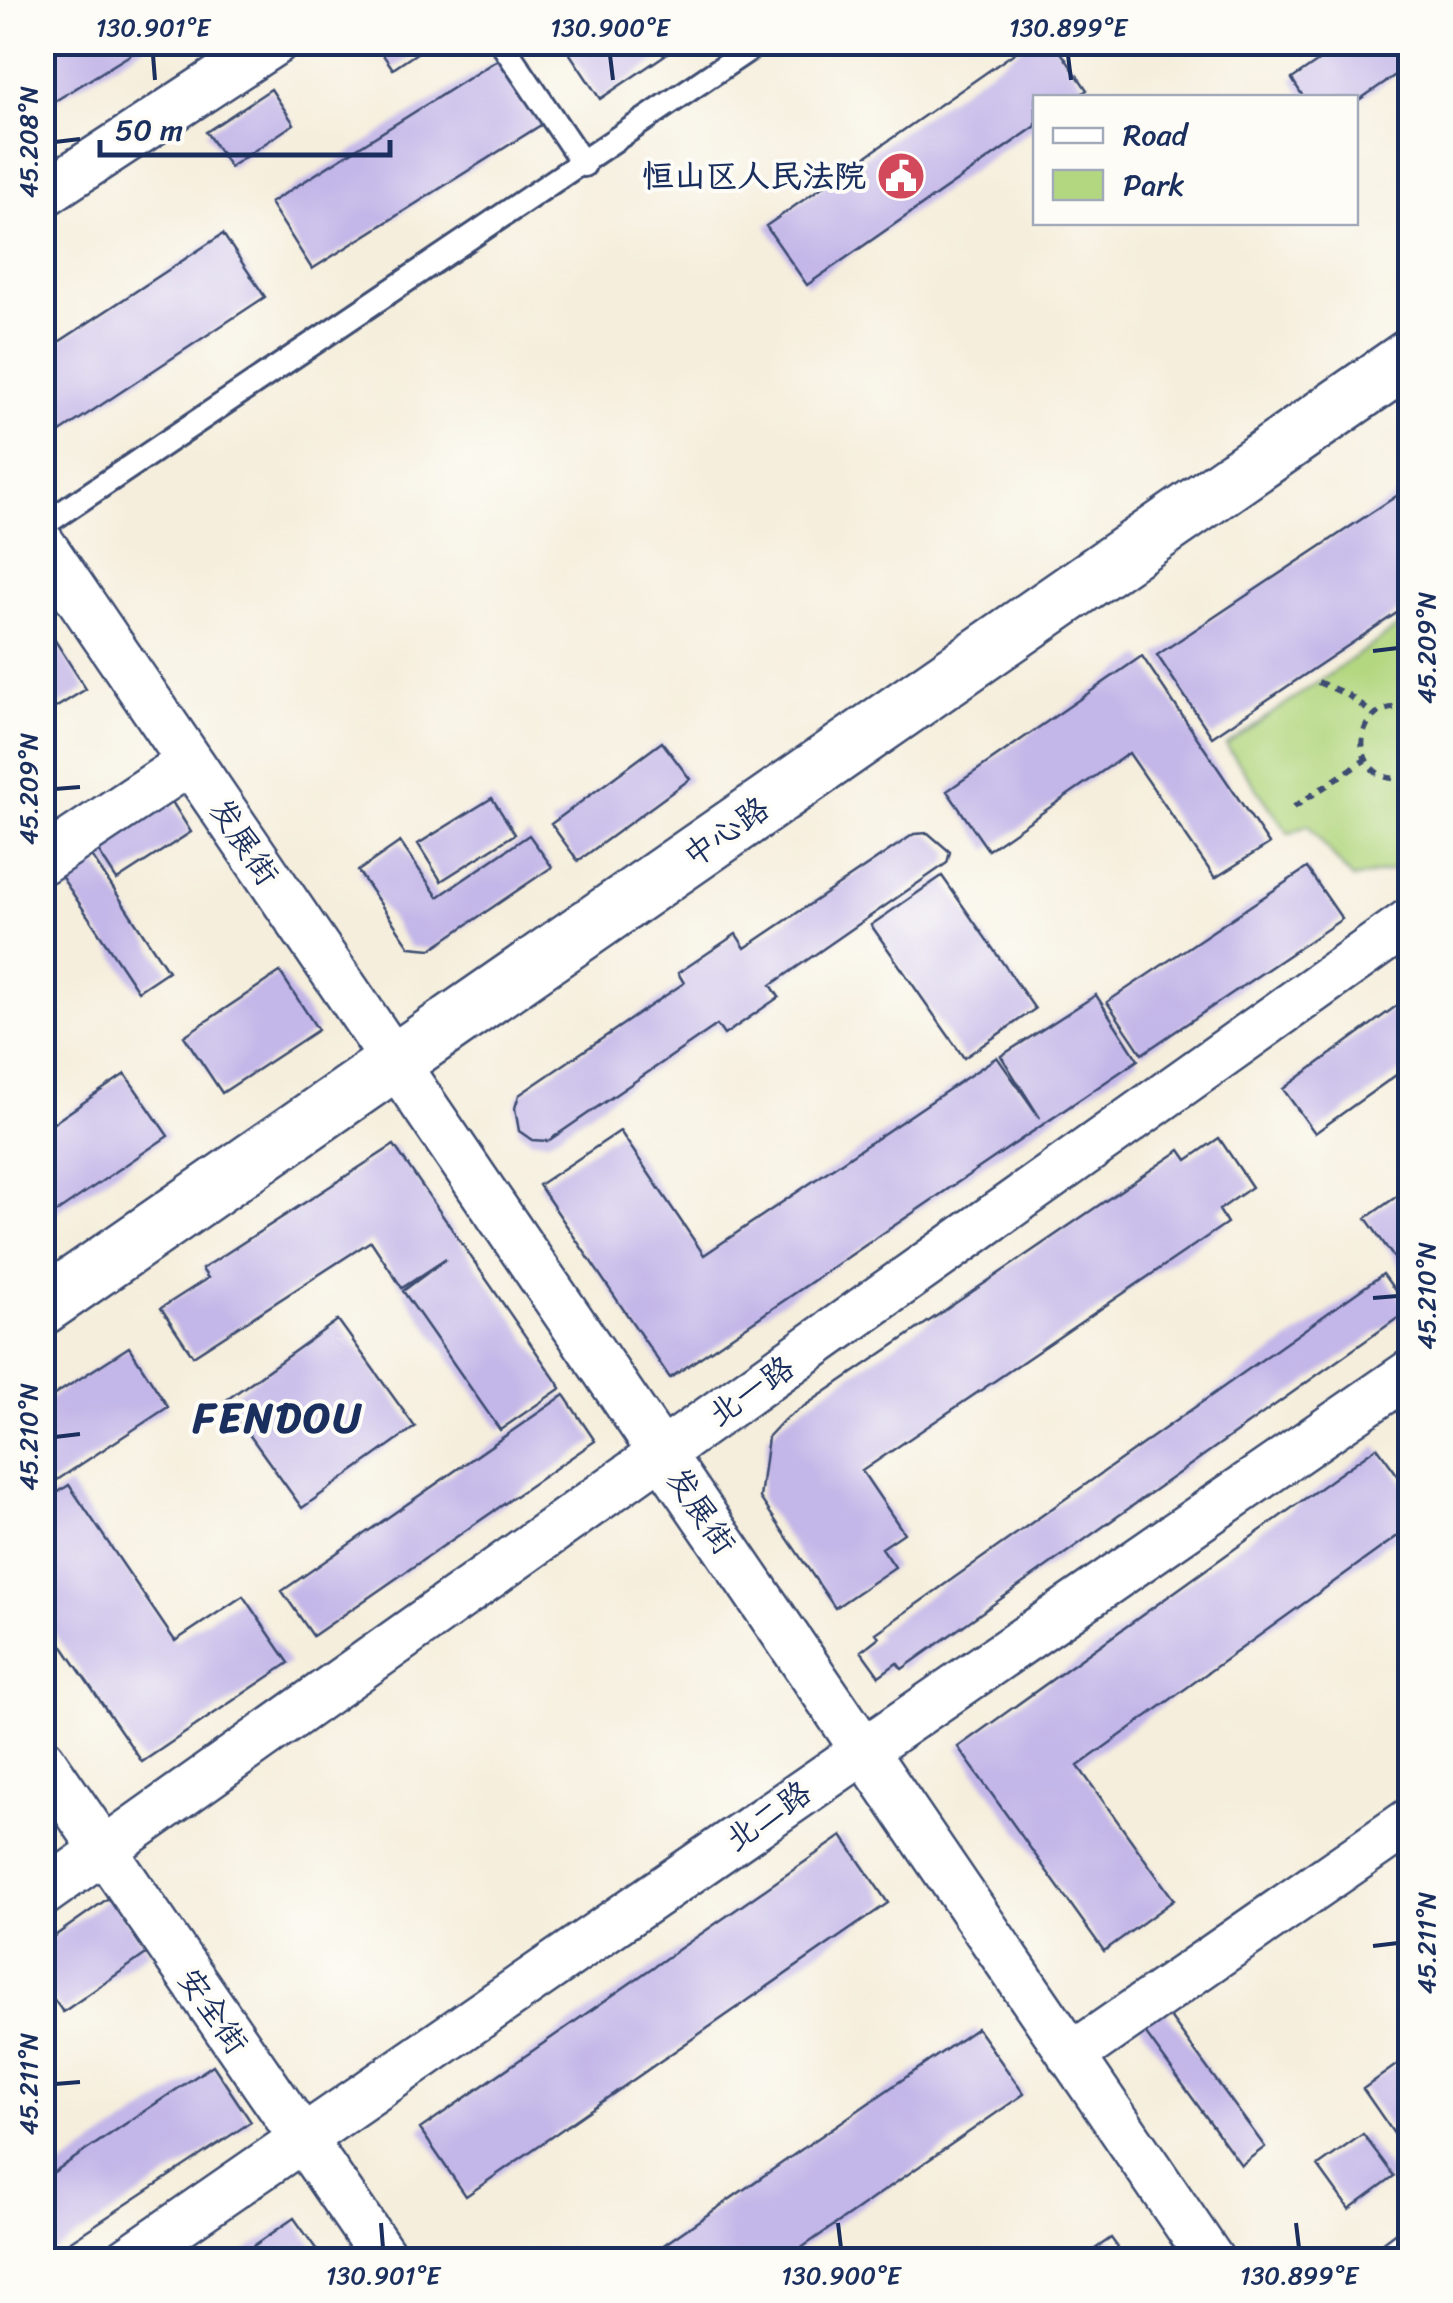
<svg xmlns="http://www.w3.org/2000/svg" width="1453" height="2303" font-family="Sriracha,'LXGW WenKai TC',sans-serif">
  <rect width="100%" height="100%" fill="#fdfcf7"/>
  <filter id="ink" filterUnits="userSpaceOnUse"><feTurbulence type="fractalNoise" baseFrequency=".01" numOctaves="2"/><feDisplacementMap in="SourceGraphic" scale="20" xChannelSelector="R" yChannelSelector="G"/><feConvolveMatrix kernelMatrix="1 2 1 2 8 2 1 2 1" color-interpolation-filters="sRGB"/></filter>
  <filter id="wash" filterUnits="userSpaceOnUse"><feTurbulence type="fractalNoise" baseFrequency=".0048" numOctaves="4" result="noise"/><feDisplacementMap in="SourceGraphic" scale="40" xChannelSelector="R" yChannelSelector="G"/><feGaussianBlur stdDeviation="2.25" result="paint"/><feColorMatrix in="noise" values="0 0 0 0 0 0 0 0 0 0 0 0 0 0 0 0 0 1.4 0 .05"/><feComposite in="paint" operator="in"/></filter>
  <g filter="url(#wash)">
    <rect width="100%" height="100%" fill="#f5eedc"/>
    <path fill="#b3d780" stroke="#67836f" stroke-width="2.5" d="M1410,619V866L1352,879L1308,825L1289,834L1226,745Z"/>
    <g id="blocks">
      <path fill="#c3b6e8" d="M42,42H151L42,109Z
        M374,42H433L393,69Z
        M562,42H684L600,99Z
        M1030,42H1054L1087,90L1076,98H1036V126L807,285L766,226Z
        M1346,42H1410V65L1356,102V98H1304L1292,79Z
        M502,57L544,123L312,269L270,203Z
        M271,89L294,124L230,167L206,132Z
        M223,234L265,297L45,442L42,353Z
        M1410,487V604L1212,737L1157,655Z
        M42,620L86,689L42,716Z
        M1142,656L1269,844L1215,878L1129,753L988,850L947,791Z
        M662,742L690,779L578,861L551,824Z
        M169,797L191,832L117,880L95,846Z
        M492,798L515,834L441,881L418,844Z
        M928,833L950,852L947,863L771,985L779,997L724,1035L717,1025L548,1141L532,1140L519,1131L515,1108L519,1095L684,983L678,973L736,934L745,948L914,834Z
        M529,835L552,867L431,949L410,947L358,871L400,842L438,897Z
        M89,852L168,971L138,991L59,873Z
        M1307,868L1342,919L1142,1054L1107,1002Z
        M942,876L1035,1009L964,1058L871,925Z
        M280,972L318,1030L222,1093L184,1036Z
        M1096,995L1138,1060L670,1378L539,1185L620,1131L704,1255L997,1057L1040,1118L1001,1056Z
        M1410,996V1065L1315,1133L1283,1089Z
        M125,1074L168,1136L42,1222V1131Z
        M1219,1138L1252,1187L1219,1210L1227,1223L862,1471L904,1533L882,1548L895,1567L835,1608L760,1498L768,1437L784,1420L1180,1150L1187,1160Z
        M394,1145L561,1388L500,1430L403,1291L446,1259L402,1288L371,1241L193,1356L161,1308L208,1278L202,1269Z
        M1410,1187V1271L1406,1275L1366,1218Z
        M1383,1274L1409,1310L902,1669L897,1663L879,1676L861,1651L879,1637L876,1633Z
        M338,1320L415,1427L302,1508L225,1401Z
        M129,1347L168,1407L45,1488L42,1403Z
        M564,1395L595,1441L313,1636L282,1591Z
        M1377,1447L1410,1492V1527L1078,1766L1174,1900L1104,1951L958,1747Z
        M69,1485L175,1641L243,1596L289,1663L142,1762L42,1616V1503Z
        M842,1836L888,1903L466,2196L420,2129Z
        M110,1897L149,1952L63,2012L42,1983V1945Z
        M1161,2005L1265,2147L1241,2165L1138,2023Z
        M977,2028L1024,2094L784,2260H642Z
        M1410,2055V2148L1406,2151L1363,2089Z
        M213,2065L251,2122L42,2260V2180Z
        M1363,2134L1394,2176L1349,2209L1318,2166Z
        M294,2218L324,2260H233Z
        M1111,2238L1127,2260H1079Z"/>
    </g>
  </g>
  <g filter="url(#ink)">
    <use href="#blocks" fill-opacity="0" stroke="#3c4c71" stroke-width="2.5"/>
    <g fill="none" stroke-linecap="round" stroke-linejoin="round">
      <g stroke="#3c4c71" stroke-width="28">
        <path id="service" d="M501,42L584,165
          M42,526L760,42"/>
      </g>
      <g stroke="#3c4c71" stroke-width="50">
        <path id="minor" d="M42,195L275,42
          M42,544L1211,2260
          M42,861L190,762
          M42,1760L386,2260
          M42,1894L1410,921
          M1071,2056L1410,1821
          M127,2260L1410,1373
          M1398,2260L1410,2251"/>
      </g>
      <g stroke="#3c4c71" stroke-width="60">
        <path id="tertiary" d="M42,1307L1410,357"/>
      </g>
      <path stroke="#3c4c71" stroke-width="6" stroke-dasharray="8 8" stroke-linecap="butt" d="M1318,682L1348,695L1374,715
        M1410,709C1346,695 1347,792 1410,777
        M1294,807L1365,760"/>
      <use href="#service" stroke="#fff" stroke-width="22"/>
      <use href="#minor" stroke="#fff" stroke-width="45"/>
      <use href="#tertiary" stroke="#fff" stroke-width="55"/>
    </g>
  </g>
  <path fill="none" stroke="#1b2f5e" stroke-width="4" d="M153,55L155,80M610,55L613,80M1068,55L1071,80M55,142L80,139M1373,651L1398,648M55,789L80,787M1373,1298L1398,1296M55,1437L80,1434M1373,1946L1398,1943M55,2084L80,2082M381,2223L383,2248M838,2223L841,2248M1296,2223L1299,2248"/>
  <defs>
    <g id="civic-disc" transform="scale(2.5)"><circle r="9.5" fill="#d1495b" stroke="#fdfcf7"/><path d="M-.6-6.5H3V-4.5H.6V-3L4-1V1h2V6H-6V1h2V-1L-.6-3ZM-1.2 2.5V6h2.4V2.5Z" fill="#fff"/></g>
  </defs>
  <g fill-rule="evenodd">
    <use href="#civic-disc" x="901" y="176"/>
  </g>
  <g text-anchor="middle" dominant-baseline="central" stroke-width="8" stroke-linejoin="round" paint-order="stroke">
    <g font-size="32" font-weight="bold" fill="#1b2f5e" stroke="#fdfcf7" text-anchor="end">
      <text x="866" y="176">恒山区人民法院</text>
    </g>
    <g font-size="32" fill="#1b2f5e" stroke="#fdfcf7">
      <text transform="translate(726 832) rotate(-35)">中心路</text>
      <text transform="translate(244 842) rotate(56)">发展街</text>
      <text transform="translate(751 1391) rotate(-35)">北一路</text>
      <text transform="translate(701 1511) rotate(56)">发展街</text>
      <text transform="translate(768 1816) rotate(-35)">北二路</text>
      <text transform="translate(213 2011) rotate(55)">安全街</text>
    </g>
    <g font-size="42" font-weight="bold" letter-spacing="2.5" fill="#1b2f5e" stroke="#fdfcf7">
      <text x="278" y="1418">FENDOU</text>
    </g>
  </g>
  <rect width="1453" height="2303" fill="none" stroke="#fdfcf7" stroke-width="110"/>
  <rect x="1033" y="95" width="325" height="130" fill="#fdfcf7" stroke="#a3aaba" stroke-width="2.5"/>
  <rect x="1053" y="128" width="50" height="15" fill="#ffffff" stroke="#a3aaba" stroke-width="2.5"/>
  <text x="1123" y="145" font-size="30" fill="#1b2f5e">Road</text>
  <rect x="1053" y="170" width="50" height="30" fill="#b3d780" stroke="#a3aaba" stroke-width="2.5"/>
  <text x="1123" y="195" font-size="30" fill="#1b2f5e">Park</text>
  <path d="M100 140v15h290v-15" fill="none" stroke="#1b2f5e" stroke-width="5"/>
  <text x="115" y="140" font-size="30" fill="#1b2f5e" stroke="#fdfcf7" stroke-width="8" paint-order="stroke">50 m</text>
  <rect x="55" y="55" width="1343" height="2193" fill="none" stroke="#1b2f5e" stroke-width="4"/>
  <g font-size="25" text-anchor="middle" fill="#1b2f5e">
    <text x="153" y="36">130.901°E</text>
    <text x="610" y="36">130.900°E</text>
    <text x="1068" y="36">130.899°E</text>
    <text transform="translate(28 142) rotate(-90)" y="9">45.208°N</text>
    <text transform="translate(1426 648) rotate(-90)" y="9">45.209°N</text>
    <text transform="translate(28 789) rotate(-90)" y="9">45.209°N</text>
    <text transform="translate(1426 1296) rotate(-90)" y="9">45.210°N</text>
    <text transform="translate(28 1437) rotate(-90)" y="9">45.210°N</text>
    <text transform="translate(1426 1943) rotate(-90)" y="9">45.211°N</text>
    <text transform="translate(28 2084) rotate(-90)" y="9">45.211°N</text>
    <text x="383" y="2284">130.901°E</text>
    <text x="841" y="2284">130.900°E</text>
    <text x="1299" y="2284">130.899°E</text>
  </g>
</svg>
